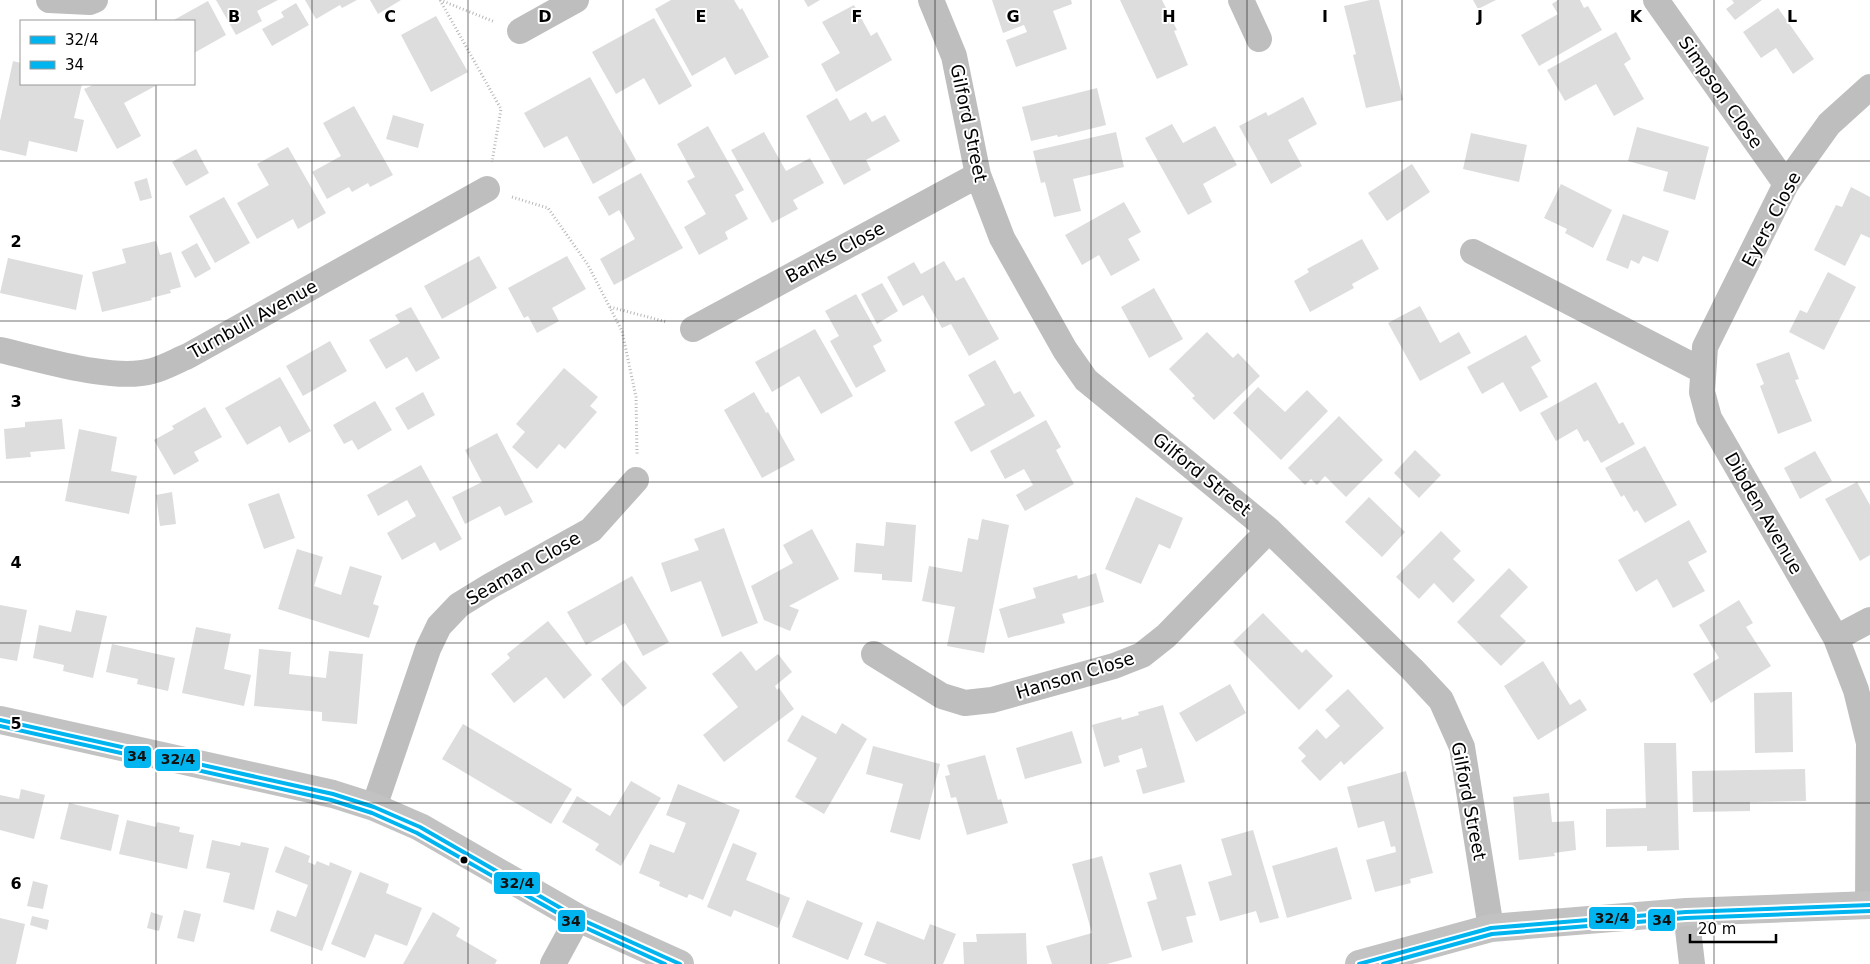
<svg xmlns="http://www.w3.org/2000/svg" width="1870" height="964" font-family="'DejaVu Sans',sans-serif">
  <rect width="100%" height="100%" fill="#fff"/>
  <path fill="#ddd" d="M216,0H278L257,11L262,21L236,35Z
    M305,0H357L342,8L340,5L316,19Z
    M370,0H401L378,14Z
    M671,0H734L740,10L742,8L769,57L735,75L725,57L692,76L655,9Z
    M804,0H820L808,7Z
    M992,0H1071L1072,4L1053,11L1067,49L1016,67L1006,40L1027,32L1024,25L1003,33Z
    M1120,0H1162L1177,30L1174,31L1188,65L1157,79Z
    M1370,0H1379L1403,100L1366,108L1353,55L1356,54L1344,6Z
    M1473,0H1496L1478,9Z
    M1558,0H1580L1584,8L1588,6L1602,30L1539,66L1521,35L1558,14L1552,4Z
    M1732,0H1762L1735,20L1726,9L1734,3Z
    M208,1L226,35L194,53V21H172Z
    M296,3L309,25L272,46L262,29L284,17L281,12Z
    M854,5L871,36L877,32L892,60L836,92L821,64L840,53L822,22Z
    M1778,8L1814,59L1793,74L1776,48L1761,58L1743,32Z
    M436,16L468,72L431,92L401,35Z
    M654,18L692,86L659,105L644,78L616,94L592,52Z
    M1616,32L1631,59L1624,64L1644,99L1614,116L1596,84L1565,101L1547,70Z
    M13,61L21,63V84H82L74,118L84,120L77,152L29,141L26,156L0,150V121Z
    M590,77L636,160L593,184L567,136L544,148L524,113Z
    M95,84H159L124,103L141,136L117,149L84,89Z
    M1097,88L1106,125L1058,137L1057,135L1031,141L1022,107Z
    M1303,97L1317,124L1288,140L1302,166L1271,184L1239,126L1266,112L1268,116Z
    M837,98L850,121L866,112L872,122L885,115L900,141L866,160L871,170L844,185L806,116Z
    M354,106L393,175L370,187L368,183L352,192L349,187L327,199L312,172L341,156L323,123Z
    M393,115L424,124L418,148L386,139Z
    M1172,124L1183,143L1215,126L1237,165L1203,184L1212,202L1188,215L1145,138Z
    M708,126L744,190L735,195L748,219L725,232L728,239L699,255L684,227L706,214L687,181L695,177L677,144Z
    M1637,127L1709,147L1695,200L1663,191L1668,172L1628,161Z
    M764,132L786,171L810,158L824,183L793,200L798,209L772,223L731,150Z
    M1116,132L1124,167L1073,179L1081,211L1054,217L1045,182L1041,183L1033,151Z
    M1471,133L1527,145L1519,182L1463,169Z
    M288,147L326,213L298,229L293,219L257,239L237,203L269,185L257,164Z
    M196,149L209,173L186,186L172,162Z
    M1412,164L1430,192L1387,221L1368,193Z
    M641,173L683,248L614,285L600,259L635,239L619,210L609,216L598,197Z
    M147,178L152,198L140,201L134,182Z
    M1561,184L1612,210L1593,248L1565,233L1567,229L1544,218Z
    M1851,187L1870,197V238L1861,234L1845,266L1814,250L1836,205L1842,207Z
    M224,197L250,243L215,263L189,216Z
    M1124,202L1141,232L1128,239L1140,260L1111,276L1099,255L1082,265L1065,235Z
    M1623,214L1669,231L1658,262L1643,256L1639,264L1631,260L1628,269L1606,260Z
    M1362,239L1379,269L1352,284L1354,288L1310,312L1294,281L1309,272L1307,269Z
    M156,241L160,255L171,252L181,287L170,290L171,293L151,298L152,300L102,312L92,272L126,263L122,249Z
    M197,243L211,269L195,278L181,252Z
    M479,256L497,288L442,319L424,286Z
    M567,256L586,289L552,308L559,321L537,333L528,316L524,318L508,288Z
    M8,258L83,275L76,310L0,293Z
    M944,261L956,281L964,277L999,339L969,356L951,324L942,328L923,295L903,306L887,277L914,262L921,274Z
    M1828,272L1856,287L1824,350L1789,332L1800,310L1807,313Z
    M882,283L898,311L877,324L861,294Z
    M1154,288L1183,339L1149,358L1121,307Z
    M856,294L882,341L873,346L886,371L856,388L830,341L839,336L825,311Z
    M1420,306L1440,343L1459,332L1471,353L1420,381L1388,323Z
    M411,307L440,358L416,372L407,357L386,369L369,340L400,323L395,315Z
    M815,329L853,396L821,414L799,376L772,392L755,362Z
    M1207,332L1233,358L1238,353L1260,376L1214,420L1192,398L1195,396L1169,369Z
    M1526,335L1541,361L1531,367L1548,397L1520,412L1503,382L1482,394L1467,367Z
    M330,341L347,371L303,396L286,366Z
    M1789,352L1799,379L1795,380L1812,421L1778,434L1760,386L1764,384L1756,364Z
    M995,360L1014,394L1020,391L1035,416L971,452L954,422L985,405L968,375Z
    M564,368L598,397L590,406L597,412L565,449L559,444L537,469L512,447L525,432L516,424Z
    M280,377L311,431L289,443L280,426L247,445L225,408Z
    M1596,382L1619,424L1623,422L1635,444L1601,463L1588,440L1584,442L1577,429L1556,441L1540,413Z
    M1258,387L1285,412L1307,390L1328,411L1281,460L1233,413Z
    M423,392L435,415L408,430L395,408Z
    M754,392L766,413L768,412L795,460L762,478L724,410Z
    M375,401L392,430L358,450L352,440L344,444L333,425Z
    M205,407L222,437L194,452L199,461L174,475L154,440L174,429L172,426Z
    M1339,416L1383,460L1346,497L1325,476L1317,485L1311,479L1305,485L1288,468Z
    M62,419L65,449L30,452L31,457L6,459L4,429L25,427V422Z
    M1046,420L1061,447L1056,450L1074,484L1025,511L1016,495L1033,485L1024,469L1005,479L990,451Z
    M79,429L117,437L111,471L137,476L129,514L65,501Z
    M497,433L533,502L505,516L500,506L465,524L452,497L482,482L465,450Z
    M1645,446L1677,505L1645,523L1637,510L1634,512L1624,495L1621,497L1605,468Z
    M1415,450L1441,475L1419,498L1394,473Z
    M1815,451L1832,481L1800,499L1784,468Z
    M421,465L462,539L440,551L435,542L402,560L387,533L416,516L407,500L378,516L367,495Z
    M1857,482L1870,505V555L1860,561L1825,499Z
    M172,492L176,524L160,526L156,495Z
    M279,493L295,538L264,549L248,504Z
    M1136,497L1183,518L1170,549L1159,544L1141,584L1105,569Z
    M1369,497L1405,532L1382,557L1345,522Z
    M982,519L1009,525L984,653L947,646L955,607L922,601L929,566L962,572L968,538L978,540Z
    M1689,520L1707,552L1688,562L1705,591L1673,608L1657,579L1636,592L1618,560Z
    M886,522L916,525L912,582L882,580V574L854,572L856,543L884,546Z
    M724,528L758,623L722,637L701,581L671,592L661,563L699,550L694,539Z
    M812,529L839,579L789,606L799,610L790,631L764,620L751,586L793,563L783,545Z
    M1441,531L1461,551L1453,559L1475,580L1453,603L1434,583L1419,599L1396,577Z
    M297,549L323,557L314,586L341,595L350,566L382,576L373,604L379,606L369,638L278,609Z
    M1509,568L1528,587L1500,616L1526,641L1501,666L1457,622Z
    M1096,573L1104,602L1062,614L1065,623L1008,638L999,609L1036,598L1033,588L1077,575L1078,579Z
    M632,576L669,642L643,656L625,623L586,645L567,612Z
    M1739,600L1753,623L1746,627L1771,666L1711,703L1693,674L1719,658L1699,625Z
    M0,605L27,610L17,661L0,658Z
    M76,610L107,616L93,678L63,671L64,665L33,658L39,625L71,632Z
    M1263,613L1302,653L1306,649L1333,676L1299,710L1233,642Z
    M548,621L592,675L564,699L546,677L514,703L491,674L510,658L507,654Z
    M196,627L231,634L224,669L251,675L244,706L182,693Z
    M112,644L175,658L168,691L137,684L138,679L106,672Z
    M259,649L291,652L289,674L326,678L329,651L363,654L357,724L322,721V712L254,706Z
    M741,651L756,671L778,654L792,672L775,686L777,690L779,688L794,709L724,762L703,735L738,707L712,674Z
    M624,660L647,688L623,707L601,679Z
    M1543,661L1570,705L1580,699L1587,710L1538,740L1504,686Z
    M1230,684L1246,713L1196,742L1179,713Z
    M1348,689L1384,728L1344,765L1341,761L1320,781L1301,761L1306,756L1298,748L1317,729L1326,739L1340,726L1325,710Z
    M1792,692L1793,752L1755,753L1754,693Z
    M1163,705L1185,782L1143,794L1136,770L1147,767L1142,748L1118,756L1120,762L1104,767L1092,725L1121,717L1122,720L1139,715L1138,712Z
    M802,715L836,734L842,723L867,739L824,814L795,797L817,758L787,741Z
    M463,724L572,789L551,824L442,759Z
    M1072,731L1082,763L1025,779L1016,748Z
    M1644,743H1676L1679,850L1647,851V846L1606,847V809L1646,808Z
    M873,746L940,764L920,840L890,832L903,784L866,774Z
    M985,755L998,800L1001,799L1008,823L967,835L956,797L951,798L945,776L950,775L947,765Z
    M1805,769L1806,801L1750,802V811L1693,812L1692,771Z
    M1406,771L1433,873L1410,879L1411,883L1375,892L1366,860L1396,852L1395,846L1391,847L1384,821L1358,828L1347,787Z
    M631,781L661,798L621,866L595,850L599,844L562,822L577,796L610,816Z
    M678,784L740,810L703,900L689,894L687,898L659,886L660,882L639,873L650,844L674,853L686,823L666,815Z
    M21,789L45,795L34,839L0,830V795L19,799Z
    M1549,793L1552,822L1574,821L1576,850L1554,853L1555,856L1519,860L1513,797Z
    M69,803L119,815L111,851L60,839Z
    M127,820L156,827L157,822L180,827L179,832L194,835L187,869L119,854Z
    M1253,830L1279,918L1260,923L1256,911L1220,921L1208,882L1232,875L1221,839Z
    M212,840L240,846L241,842L269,848L254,910L223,902L230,873L206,868Z
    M733,843L757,853L746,880L790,898L778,928L734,910L731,917L707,907Z
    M285,846L310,856L308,862L315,865L317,861L329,866L330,862L352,871L322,951L270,931L277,910L296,917L308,885L275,872Z
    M1337,847L1352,899L1287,918L1272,866Z
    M1102,856L1132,957L1107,964H1052L1046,946L1092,933L1072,864Z
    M1181,864L1196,915L1186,917L1193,942L1162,951L1147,902L1157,899L1149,873Z
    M360,872L389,884L386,893L422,908L407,946L375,934L365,958L331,944Z
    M33,881L48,885L43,909L27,906Z
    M807,900L863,923L848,960L792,937Z
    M184,910L201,914L194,942L177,938Z
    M151,912L163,916L159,931L147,928Z
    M433,912L460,928L456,936L497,960L495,964H403Z
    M32,916L49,920L47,930L30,925Z
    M0,918L25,924L16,964H0Z
    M877,921L924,940L930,924L956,934L943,964H887L864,955Z
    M1026,933L1027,964H964L963,942H977L976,934Z"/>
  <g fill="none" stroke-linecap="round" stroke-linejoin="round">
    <path stroke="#b8b8b8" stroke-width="3" stroke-dasharray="1 2.5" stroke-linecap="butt" d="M440,0L501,109L492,162
      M440,0L495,22
      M512,197L548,208L588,265L622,331L636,397L637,454
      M610,307L667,322"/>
    <path stroke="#bebebe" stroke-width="26" d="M49,0L90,2L95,0
      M931,0L954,56L978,175L1002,238L1065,350L1086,380L1269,530L1412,669L1441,700L1462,747L1491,928
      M1241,0L1259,39
      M1656,0L1786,184
      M520,31L576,0
      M1473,252L1703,371
      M693,329L978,175
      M0,350C41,359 113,382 152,371C164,368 176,361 188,356L487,189
      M1836,638L1870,620
      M874,654L942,696L965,703L992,700L1114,666L1142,655L1166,636L1269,530
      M374,807L428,649L439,626L459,605L490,586L591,530L636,480
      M1868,905L1869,743L1856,690L1836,638L1709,418L1702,392L1705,347L1786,184L1829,124L1870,87
      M1686,912L1692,964
      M553,964L578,918"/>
    <path stroke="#c2c2c2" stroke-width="28" d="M0,720L333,794L374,807L420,827L578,918L680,964
      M1359,964L1491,928L1686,912L1870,905"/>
    <g stroke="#fff" stroke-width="8">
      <path id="bus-1" d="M0,720L333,794L374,807L420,827L578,918L680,964
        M1359,964L1491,928L1686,912L1870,905"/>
    </g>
    <g stroke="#fff" stroke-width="8">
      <path id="bus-2" d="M0,726L331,800L372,813L417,833L575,923L665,964
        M1383,964L1492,934L1686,918L1870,911"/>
    </g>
    <use href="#bus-1" stroke="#00b5ef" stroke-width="4"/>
    <use href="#bus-2" stroke="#00b5ef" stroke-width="4"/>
  </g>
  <path fill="none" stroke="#000" stroke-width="1" stroke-opacity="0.55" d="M156,0V21M312,0V964M468,0V964M623,0V964M779,0V964M935,0V964M1091,0V964M1247,0V964M1402,0V964M1558,0V964M1714,0V964M156,84V964M0,161H1870M0,321H1870M0,482H1870M0,643H1870M0,803H1870"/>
  <circle fill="#000" stroke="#fff" stroke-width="2" cx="464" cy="860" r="4.5"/>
  <g text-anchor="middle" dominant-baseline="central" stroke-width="4" stroke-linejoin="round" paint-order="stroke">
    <g font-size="18" fill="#000" stroke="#fff">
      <text transform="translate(1721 92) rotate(55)">Simpson Close</text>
      <text transform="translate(969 123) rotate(78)">Gilford Street</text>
      <text transform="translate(1771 219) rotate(-62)">Eyers Close</text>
      <text transform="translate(835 252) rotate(-28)">Banks Close</text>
      <text transform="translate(253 319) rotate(-29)">Turnbull Avenue</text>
      <text transform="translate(1202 474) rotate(39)">Gilford Street</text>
      <text transform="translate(1764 513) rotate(60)">Dibden Avenue</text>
      <text transform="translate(523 568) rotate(-30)">Seaman Close</text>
      <text transform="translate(1075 675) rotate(-17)">Hanson Close</text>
      <text transform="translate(1469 801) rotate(79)">Gilford Street</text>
    </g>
  </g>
  <g font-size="16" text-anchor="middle" font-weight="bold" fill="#000" stroke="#fff" stroke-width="4" stroke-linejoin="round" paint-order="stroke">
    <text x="234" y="22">B</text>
    <text x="390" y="22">C</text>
    <text x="545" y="22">D</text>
    <text x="701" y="22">E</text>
    <text x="857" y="22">F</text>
    <text x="1013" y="22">G</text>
    <text x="1169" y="22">H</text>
    <text x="1325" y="22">I</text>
    <text x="1480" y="22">J</text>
    <text x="1636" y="22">K</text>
    <text x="1792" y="22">L</text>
    <text x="16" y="247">2</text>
    <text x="16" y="407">3</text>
    <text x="16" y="568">4</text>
    <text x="16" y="729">5</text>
    <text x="16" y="889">6</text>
  </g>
  <g stroke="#fff" stroke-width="2">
    <rect x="123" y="745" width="29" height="24" rx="5" fill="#00b5ef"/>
    <rect x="154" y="748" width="47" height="24" rx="5" fill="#00b5ef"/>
    <rect x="493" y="871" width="48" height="24" rx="5" fill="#00b5ef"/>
    <rect x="1588" y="906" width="48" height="24" rx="5" fill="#00b5ef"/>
    <rect x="1647" y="908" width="29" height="24" rx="5" fill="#00b5ef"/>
    <rect x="557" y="909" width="29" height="24" rx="5" fill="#00b5ef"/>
  </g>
  <g font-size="14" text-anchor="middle" font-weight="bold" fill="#111">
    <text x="137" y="761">34</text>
    <text x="178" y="764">32/4</text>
    <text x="517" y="888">32/4</text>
    <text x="1612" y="923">32/4</text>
    <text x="1662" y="925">34</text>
    <text x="571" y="926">34</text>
  </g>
  <rect x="20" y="20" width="175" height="65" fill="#ffffff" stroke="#999999"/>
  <rect x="30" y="36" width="25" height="8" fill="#00b5ef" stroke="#999999"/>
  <text x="65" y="45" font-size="15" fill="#000000">32/4</text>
  <rect x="30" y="61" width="25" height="8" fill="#00b5ef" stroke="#999999"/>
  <text x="65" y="70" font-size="15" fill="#000000">34</text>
  <path d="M1690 934v8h86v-8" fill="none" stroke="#000000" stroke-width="2.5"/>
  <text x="1698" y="934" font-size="15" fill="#000000" stroke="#ffffff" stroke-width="4" paint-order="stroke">20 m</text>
</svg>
